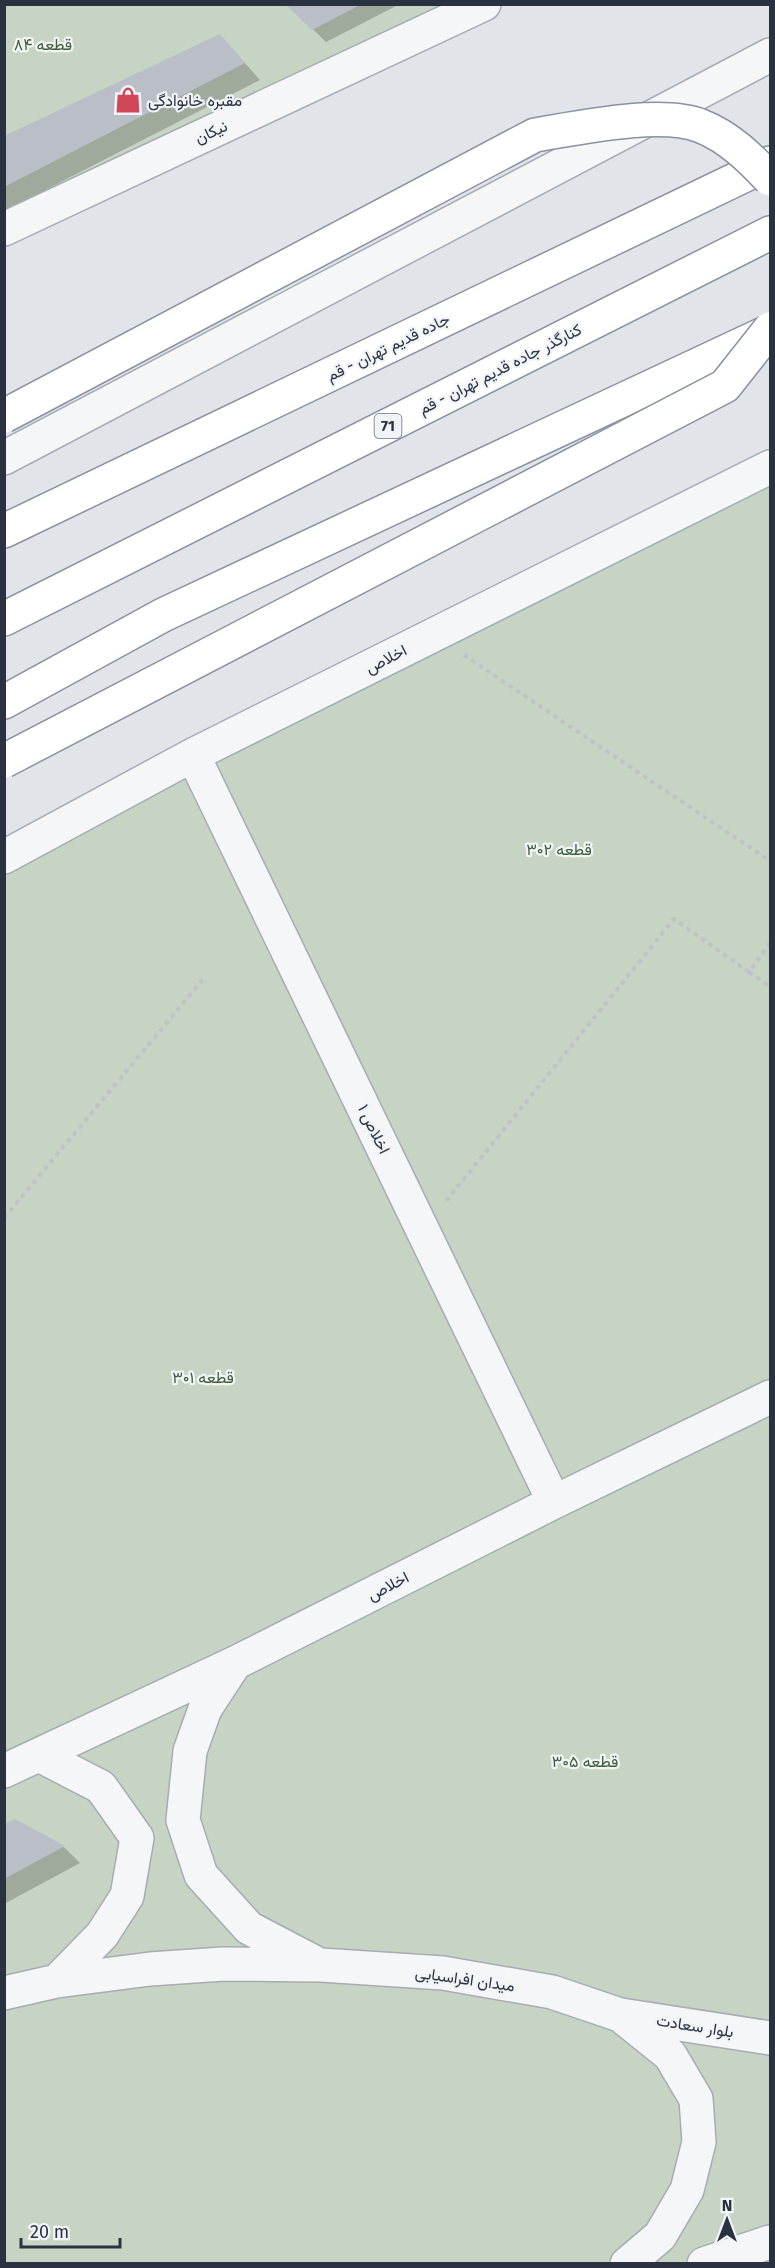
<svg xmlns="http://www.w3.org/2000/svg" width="775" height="2268" font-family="'Fira Sans',Vazirmatn,sans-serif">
  <rect width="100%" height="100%" fill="#e1e5ea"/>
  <path fill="#c7d4c3" d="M5,4L495,5L5,232Z
    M770,466V2263L5,2264V863Z"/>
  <path fill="#0003" d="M287,4H400L326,42Z
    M220,35L260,80L4,211V138Z
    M15,1821L65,1848L80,1863L4,1904V1826Z"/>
  <path fill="#b9bec7" d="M285,4H362L312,30Z
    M220,34L245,63L4,187V136Z
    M15,1819L65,1846L4,1879V1824Z"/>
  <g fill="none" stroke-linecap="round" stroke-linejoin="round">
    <g stroke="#a6acb4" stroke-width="36">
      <path id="minor" d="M4,229L484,4
        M4,458L770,55
        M193,755L554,1502
        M4,857L193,755L770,467
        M235,1663L205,1709L190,1751L183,1820L201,1875L249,1928L314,1962
        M39,1755L101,1787L137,1838L127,1896L102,1935L57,1981
        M4,1771L235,1663L554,1502L770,1397
        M4,1993L57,1981L150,1969L223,1964L321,1965L443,1973L552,1992L620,2015L670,2055L696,2099L699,2142L687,2190L660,2236L627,2264
        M621,2015L770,2038
        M704,2264L770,2242"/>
    </g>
    <g stroke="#8992a1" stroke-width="36">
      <path id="highway" d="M4,531L770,163
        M4,619L770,233
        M4,702L163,615L770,331"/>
    </g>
    <path stroke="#bfc3c9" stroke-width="4" stroke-dasharray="4.5 4.5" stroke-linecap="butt" d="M464,655L770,861
      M749,972L770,987
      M446,1201L674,919L749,972L770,943
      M4,1218L205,977"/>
    <use href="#minor" stroke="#f4f6f8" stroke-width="33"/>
    <use href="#highway" stroke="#fff" stroke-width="33"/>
    <g stroke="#8992a1" stroke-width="36" stroke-linecap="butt">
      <path id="highway-bridge" d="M4,416L535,135C578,128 661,110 701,126C729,137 750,158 770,179
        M4,761L725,386L770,329"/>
    </g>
    <use href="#highway-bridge" stroke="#fff" stroke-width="33"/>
  </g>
  <defs>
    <g id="shop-bare" transform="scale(2.07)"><path d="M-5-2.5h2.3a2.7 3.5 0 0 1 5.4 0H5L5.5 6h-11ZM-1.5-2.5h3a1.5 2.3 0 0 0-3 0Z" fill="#cf4758" stroke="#f1f4f7" stroke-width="2.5" paint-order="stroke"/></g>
  </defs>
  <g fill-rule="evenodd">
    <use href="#shop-bare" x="128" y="100"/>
  </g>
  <g text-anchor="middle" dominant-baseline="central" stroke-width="4.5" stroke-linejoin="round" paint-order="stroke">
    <rect fill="#f1f4f7" stroke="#666c78" stroke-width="1.5" x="374.5" y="414" width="27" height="24" rx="4.5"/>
    <g font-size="15" font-weight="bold" fill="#2a3242">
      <text x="388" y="426">71</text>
    </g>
    <g font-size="16" fill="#3d5e37" stroke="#f1f4f7">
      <text x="43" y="44">قطعه ۸۴</text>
      <text x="559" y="849">قطعه ۳۰۲</text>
      <text x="203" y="1377">قطعه ۳۰۱</text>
      <text x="585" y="1761">قطعه ۳۰۵</text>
    </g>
    <g font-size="16" fill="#2a3242" stroke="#f1f4f7" text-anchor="start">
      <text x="148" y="100">مقبره خانوادگی</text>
    </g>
    <g font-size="16" fill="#2a3242" stroke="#f1f4f7">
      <text transform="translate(211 132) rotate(-25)">نیکان</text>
      <text transform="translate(388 347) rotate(-26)">جاده قدیم تهران - قم</text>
      <text transform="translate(500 369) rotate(-27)">کنارگذر جاده قدیم تهران - قم</text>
      <text transform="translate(386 659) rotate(-27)">اخلاص</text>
      <text transform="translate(374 1129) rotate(64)">اخلاص ۱</text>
      <text transform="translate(388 1586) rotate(-27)">اخلاص</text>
      <text transform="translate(465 1979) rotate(8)">میدان افراسیابی</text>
      <text transform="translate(695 2026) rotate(9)">بلوار سعادت</text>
    </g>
  </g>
  <rect width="775" height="2268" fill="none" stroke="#2a3242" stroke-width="12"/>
  <g transform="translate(727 2220)" stroke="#f1f4f7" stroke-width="4.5" paint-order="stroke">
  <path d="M0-4.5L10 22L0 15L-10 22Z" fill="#2a3242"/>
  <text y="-9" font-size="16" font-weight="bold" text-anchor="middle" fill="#2a3242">N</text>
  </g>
  <path d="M21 2238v9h99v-9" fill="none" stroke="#2a3242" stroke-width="3"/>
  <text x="30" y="2238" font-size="18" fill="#2a3242" stroke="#f1f4f7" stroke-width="4.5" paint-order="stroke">20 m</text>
</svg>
